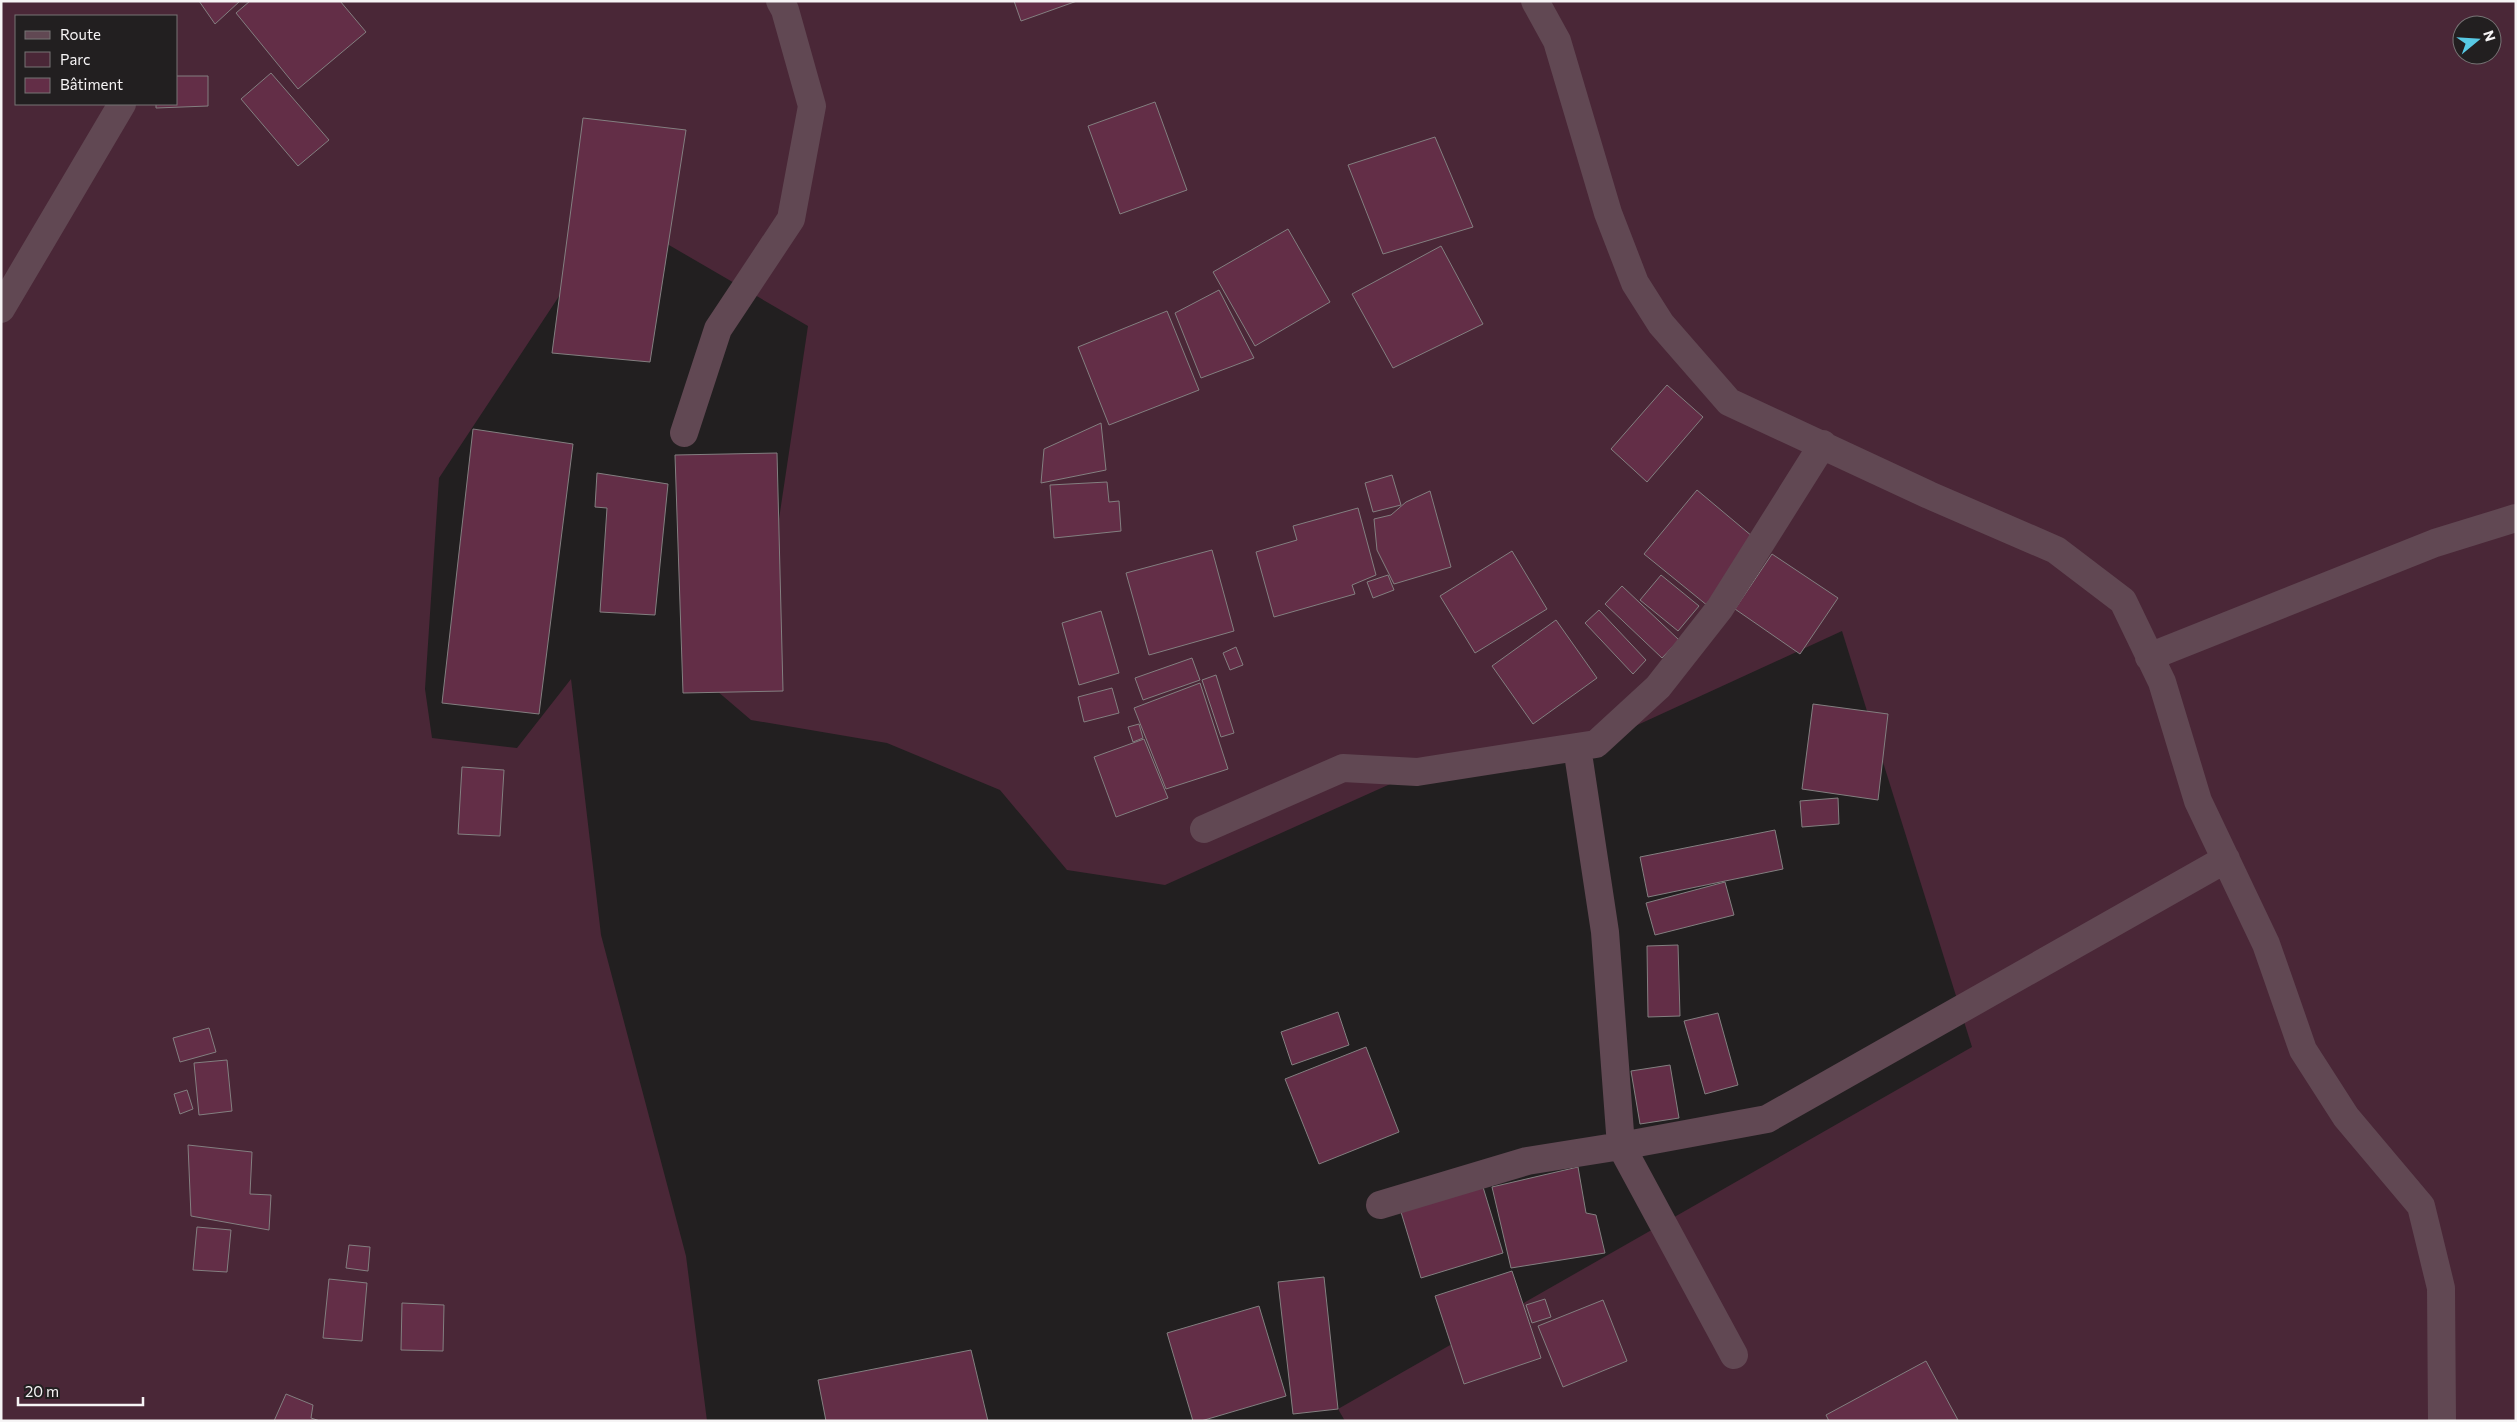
<svg xmlns="http://www.w3.org/2000/svg" width="2517" height="1422" font-family="Commissioner,sans-serif">
  <rect width="100%" height="100%" fill="#221f20"/>
  <path fill="#4a2737" fill-rule="evenodd" d="M1,1H2516V1421H1345L1338,1409L1972,1047L1842,631L1596,744L1417,772L1165,885L1067,870L1000,790L887,743L751,720L703,679L759,652L808,326L614,213L439,478L425,689L432,738L517,748L571,679L601,935L686,1256L707,1421H1ZM16,16H176V104H16ZM2462,25H2492V55H2462Z"/>
  <path fill="#632e47" stroke="#837f80" d="M199,1H240L215,24Z
    M250,1H340L366,32L298,89L236,13Z
    M1014,1H1077L1021,21Z
    M271,73L329,140L298,166L241,99Z
    M176,76H208V106L156,108V104H176Z
    M1155,102L1187,190L1120,214L1088,126Z
    M583,118L686,130L650,362L552,353Z
    M1435,137L1473,227L1383,254L1348,165Z
    M1288,229L1330,302L1255,346L1213,272Z
    M1441,246L1483,324L1393,368L1352,294Z
    M1219,290L1254,358L1201,378L1175,313Z
    M1167,311L1199,390L1109,425L1078,347Z
    M1667,385L1703,417L1647,482L1611,449Z
    M1101,423L1106,470L1041,483L1044,449Z
    M473,429L573,444L539,714L442,703Z
    M777,453L783,691L683,693L675,455Z
    M597,473L668,484L655,615L600,612L607,508L595,507Z
    M1392,475L1401,505L1373,512L1365,483Z
    M1107,482L1109,502L1119,501L1121,531L1054,538L1050,485Z
    M1697,490L1759,542L1708,606L1644,554Z
    M1430,491L1451,567L1394,584L1377,550L1374,519L1391,515L1406,502Z
    M1358,508L1376,575L1352,585L1355,594L1274,617L1256,552L1297,540L1293,526Z
    M1212,550L1234,631L1149,655L1126,573Z
    M1512,551L1547,609L1475,653L1440,596Z
    M1772,554L1838,598L1800,654L1735,609Z
    M1388,575L1394,590L1373,598L1367,582Z
    M1661,575L1699,606L1678,631L1640,600Z
    M1622,586L1679,640L1662,658L1605,604Z
    M1599,610L1646,660L1633,674L1585,623Z
    M1101,611L1119,673L1079,685L1062,623Z
    M1556,620L1597,678L1533,724L1492,666Z
    M1236,647L1243,665L1230,670L1223,653Z
    M1192,658L1200,680L1143,700L1135,678Z
    M1216,675L1234,733L1221,737L1202,680Z
    M1200,683L1228,769L1166,789L1134,708Z
    M1112,688L1119,713L1084,722L1078,697Z
    M1813,704L1888,714L1878,800L1802,789Z
    M1139,724L1143,738L1133,742L1128,727Z
    M1144,739L1168,798L1116,817L1094,757Z
    M462,767L504,770L500,836L458,834Z
    M1838,798L1839,824L1802,827L1800,801Z
    M1775,830L1783,869L1648,897L1640,857Z
    M1725,882L1734,915L1655,935L1646,903Z
    M1678,945L1680,1016L1648,1017L1647,946Z
    M1338,1012L1349,1045L1292,1065L1281,1032Z
    M1718,1013L1738,1085L1705,1094L1684,1021Z
    M209,1028L216,1052L180,1062L173,1038Z
    M1366,1047L1399,1132L1319,1164L1285,1079Z
    M227,1060L232,1111L199,1115L194,1063Z
    M1670,1065L1679,1118L1640,1124L1631,1071Z
    M187,1090L193,1109L180,1114L174,1094Z
    M188,1145L252,1152L250,1194L271,1195L269,1230L191,1216Z
    M1578,1167L1586,1213L1596,1215L1605,1253L1511,1268L1492,1187Z
    M1483,1187L1503,1253L1421,1278L1401,1212Z
    M197,1227L231,1230L227,1272L193,1270Z
    M349,1245L370,1247L368,1271L346,1268Z
    M1512,1271L1541,1358L1464,1384L1435,1296Z
    M1324,1277L1338,1409L1293,1414L1278,1282Z
    M329,1279L367,1283L362,1341L323,1338Z
    M1545,1299L1551,1317L1532,1323L1526,1305Z
    M1603,1300L1627,1361L1563,1387L1538,1326Z
    M402,1303L444,1305L443,1351L401,1350Z
    M1259,1306L1286,1396L1201,1421H1193L1167,1333Z
    M971,1350L988,1421H826L818,1380Z
    M1926,1361L1958,1420L1829,1421L1826,1415Z
    M286,1394L313,1405L311,1418L320,1421H274Z"/>
  <g fill="none" stroke-linecap="round" stroke-linejoin="round">
    <path stroke="#614853" stroke-width="28" d="M1535,1L1557,41L1608,213L1635,283L1661,324L1729,402L1929,495L2056,550L2123,601L2162,682L2198,801L2266,944L2303,1050L2346,1117L2421,1206L2441,1288L2442,1421
      M1,309L122,104
      M684,433L718,329L791,219L812,106L785,10L780,1
      M2149,657L2435,543L2516,518
      M1577,747L1605,932L1621,1146L1734,1355
      M1204,829L1343,768L1417,772L1596,744L1658,687L1720,608L1823,444
      M1380,1205L1527,1161L1621,1146L1767,1119L2226,859"/>
  </g>
  <rect width="2517" height="1422" fill="none" stroke="#f6f4f5" stroke-width="5"/>
  <rect x="15" y="15" width="162" height="90" fill="#221f20" stroke="#777475"/>
  <rect x="25" y="31" width="25" height="8" fill="#614853" stroke="#777475"/>
  <text x="60" y="40" font-size="15" fill="#f6f4f5">Route</text>
  <rect x="25" y="52" width="25" height="15" fill="#4a2737" stroke="#777475"/>
  <text x="60" y="65" font-size="15" fill="#f6f4f5">Parc</text>
  <rect x="25" y="78" width="25" height="15" fill="#632e47" stroke="#777475"/>
  <text x="60" y="90" font-size="15" fill="#f6f4f5">Bâtiment</text>
  <g transform="translate(2477 40) rotate(72)"><circle r="24" fill="#221f20" stroke="#777475"/>
  <path d="M0-4L9 19L0 12L-9 19Z" fill="#58c9e4"/>
  <text y="-8" font-size="14" font-weight="bold" text-anchor="middle" fill="#f6f4f5">N</text>
  </g>
  <path d="M18 1397v8h125v-8" fill="none" stroke="#f6f4f5" stroke-width="2.5"/>
  <text x="25" y="1397" font-size="15" fill="#f6f4f5" stroke="#221f20" stroke-width="4" paint-order="stroke">20 m</text>
</svg>
